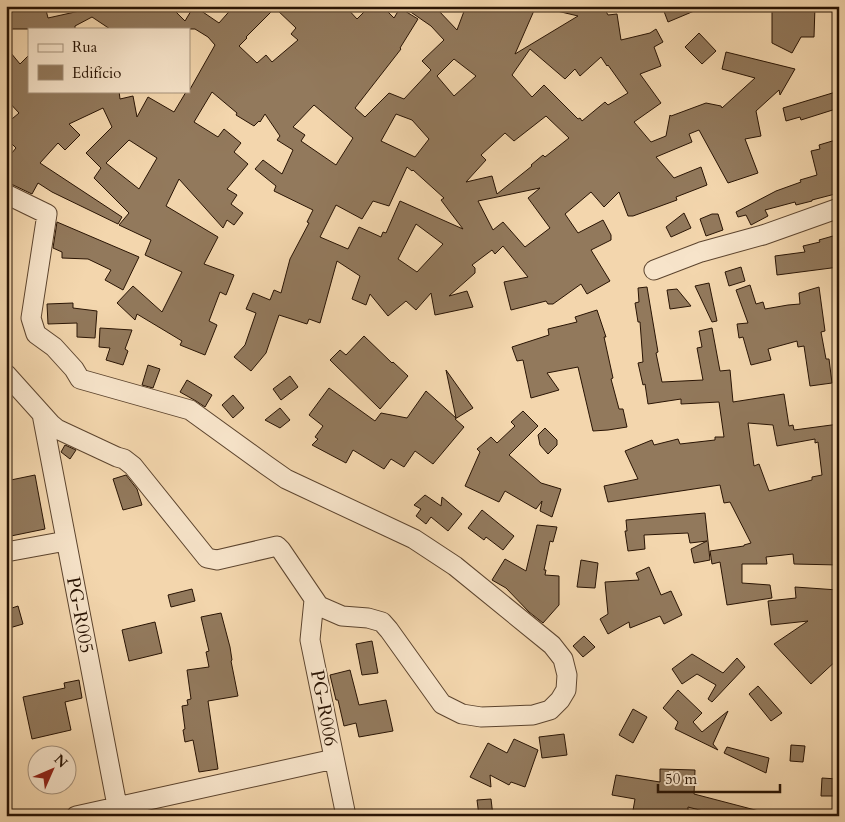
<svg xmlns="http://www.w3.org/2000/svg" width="845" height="822" font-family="Cardo,serif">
  <rect width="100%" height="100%" fill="#f3d6ad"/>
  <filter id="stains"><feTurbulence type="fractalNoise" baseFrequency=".004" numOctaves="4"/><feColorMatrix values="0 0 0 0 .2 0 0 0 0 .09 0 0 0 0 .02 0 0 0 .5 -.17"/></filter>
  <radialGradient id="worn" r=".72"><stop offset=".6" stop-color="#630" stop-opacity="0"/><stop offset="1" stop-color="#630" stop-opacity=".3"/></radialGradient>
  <path fill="#92795c" stroke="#291404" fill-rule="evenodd" d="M6,6H45L48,18L102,6H170L185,21L194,6L219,23L234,6H345L357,19L370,6H382L394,18L400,8L418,19L400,48L401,49L355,108L365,117L389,93L404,99L431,70L422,61L444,40L431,26L402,6H433L438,10L457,30L466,6H490L502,11L504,6H536L515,54L578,16L557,11V6H603L608,15L617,14L621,40L650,33L656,29L663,42L654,47L661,66L640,74L661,103L634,122L651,142L666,136L670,115L671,116L706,103L721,106L722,108L755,78L722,69L726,52L795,69L780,95L779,90L756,111L761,136L745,139L758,173L728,183L699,130L689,134L692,142L656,157L674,178L701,167L707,185L676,197L677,200L633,216H628L619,192L604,207L591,192L565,214L578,233L603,220L611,235V240L591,250L610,281L587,294L581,284L553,304H548L546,301L511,310L504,282L528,277L503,246L495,254L492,250L472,265L475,268V273L449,296L467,291L473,307L435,315L431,293L416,310L406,301L388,316L370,294L366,305L352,299L360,276L337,261L320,323L309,319L307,324L279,315L266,353L251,371L234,357L245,345L256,313L246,309L253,293L270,300L274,290L281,293L290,259L309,223L307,222L313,210L274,191L276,186L255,169L263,160L282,174L293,150L277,140L280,136L265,114L260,122L259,121L254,126L236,115L237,113L212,92L194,122L218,137L224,129L241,143L234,152L248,164L227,189L237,195L231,204L243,213L234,225L227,220L223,228L179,179L166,206L218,237L204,264L234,275L226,295L220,292L209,321L217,325L205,355L180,345L182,341L137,314L135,320L117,303L133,286L162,312L182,272L145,255L151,240L119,225L129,213L94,178L101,168L86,153L112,127L103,108L69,124L80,135L65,150L58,143L40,163L122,217L118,224L52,192L38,183L32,194L11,184L6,183V160L16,148L6,138V136L12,130L6,124L19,113L6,99V47L20,64L29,55V91H119L120,99L133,96L137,117L148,97L174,112L186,92L187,93L189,91L215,45L208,37L195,29H110L92,17L75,26V29H6ZM275,8L296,28L291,34L298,40L272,62L266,55L257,63L239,46L247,38L246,37ZM530,49L565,79L575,69L580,76L601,57L607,66L608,65L628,93L608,105L605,102L582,121L580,118L578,119L544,85L532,97L512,75ZM454,59L476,76L454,96L437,76ZM314,105L353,138L336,165L301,141L305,135L293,127ZM396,114L412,120L429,139L415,157L381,141ZM546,116L569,138L545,157L543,155L531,165L532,166L497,194L492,176L466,182L486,160L481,155L505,133L514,141ZM129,140L157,158L139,189L106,163ZM407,167L412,171L413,170L444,198L441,200L463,229L400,201L386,233L383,232L381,237L359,227L348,249L320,237L336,205L362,219L373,201L389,206ZM540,188L528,198L550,228L525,247L503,222L493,230L478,201ZM416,224L443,244L417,272L398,259Z
    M662,6H706L668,22Z
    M772,6H815L814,37H801L792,53L772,43Z
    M699,33L716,51L702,64L685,47Z
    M839,91V108L801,120L800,117L786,121L783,108Z
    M839,139V193L812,200V201L796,205L795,202L765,210L768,216L751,225L746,215L738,217L736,212L776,191L801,182L800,180L817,175L811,151L820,149L819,145Z
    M684,213L691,228L671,237L666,227Z
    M712,214H718L723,230L706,236L700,219Z
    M57,222L139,257L123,290L105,280L111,270L88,259L62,258V252L53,248Z
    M833,236L834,240L839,239V267L777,275L775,256L805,252L803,246L820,242L819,240Z
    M741,267L745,281L729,286L725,272Z
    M709,283L717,321L712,322L695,286Z
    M750,285L756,304L763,302L765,309L788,305L800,304L799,293L819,287L825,331L821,332L826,359H829L832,383L810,386L804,346L798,347L797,341L768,349L771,360L751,365L743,337L739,338L737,324L748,323L736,290Z
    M647,287L658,352L656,353L662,382L703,380L697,348L702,347L699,331L712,328L720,371L730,370L733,402L784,394L789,426L793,425L794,430L839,424V463H835L839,490V565L794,564L793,554L766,557L767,564H742V583L770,585L772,598L727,605L720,562L712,564L710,551L744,546V545L751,543L730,502L724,503L720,485L608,502L604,486L638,479L625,451L652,440L654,445L678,439L680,444L715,440V437H724L719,402L681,404V399L648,404L645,384L643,385L638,363L643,362L640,322H638L635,303L639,302L638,288ZM748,423L773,425L777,446L815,439V443L818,442L822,475L812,477V480L769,491L759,464L754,466Z
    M677,289L691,306L670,309L667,290Z
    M73,303V308L97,311L95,338L77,337V323L48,324L47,304Z
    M597,310L606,337H604L613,378L611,379L619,409H623L627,427L608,430L593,431L578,367L547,373L559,390L531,398L523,360L517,361L512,347L549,335L548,329L577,322L575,317Z
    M100,328L132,330L125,349L128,351L123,365L106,360L110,348L99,347Z
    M364,336L392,363L393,362L408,376L380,409L330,360L340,350L346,355Z
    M148,365L160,369L153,388L142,385Z
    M446,370L473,408L455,419L464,427L433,464L415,451L404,467L391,459L384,469L353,450L346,463L312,445L318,439L315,437L323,426L309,415L329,388L375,421L381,413L407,418L426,391L456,418Z
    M290,376L298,387L281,400L273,389Z
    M187,380L212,395L205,407L196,401L180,392Z
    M233,395L244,408L233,418L222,405Z
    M280,408L290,420L280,428L265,420Z
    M523,411L538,426L509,455L541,483L561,489L552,517L540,511L542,501L536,509L505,491L499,502L465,486L480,452L477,449L491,437L497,443L515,426L511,422Z
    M545,428L557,440V445L548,454L540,445L538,435Z
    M65,445L76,450L70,459L61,452Z
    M35,475L45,529L6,537V481Z
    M126,475L137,489L142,505L123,510L113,479Z
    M425,495L441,506L442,497L462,514L448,531L431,517L426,524L416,516L421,509L414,505Z
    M482,510L514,536L503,550L486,537L484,540L468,528Z
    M705,513L710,560L694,563L691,549L707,541L690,543L688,533L644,535L645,549L628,551L625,531H627L626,520Z
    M537,525L557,527L553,542L550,541L544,570H546L545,575L559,576V605L543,623L529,612L506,588L492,580L505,559L526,571Z
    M581,560L598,563L595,588L577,587Z
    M649,567L661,595L671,591L682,615L664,624L660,616L630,628L629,622L608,634L600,619L608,614L605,582L639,580L636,573Z
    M795,587L838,590L837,606L839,607V658L811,684L774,644L808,621L771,625L768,601L796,598Z
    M192,589L195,601L171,607L168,595Z
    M18,606L23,624L6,629V610Z
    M221,613L230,647L232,660L231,661L238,696L208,701L218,769L199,772L193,740L185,742L183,730L185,729L182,706L188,705L187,700L191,699L187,670L209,667L206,652L209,651L201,617Z
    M155,622L162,653L129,661L122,630Z
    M584,636L595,647L583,657L573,646Z
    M372,641L378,673L362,675L356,644Z
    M692,654L723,673L737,658L745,667L712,702L708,699L716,685L697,674L682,684L672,669Z
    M350,670L359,705L386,700L393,731L359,737L356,723L344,726L338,700H336L330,675Z
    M79,680L82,698L65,702L71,730L32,739L23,697L65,688L64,683Z
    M758,686L782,713L771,721L749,694Z
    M678,690L702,713L693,722L702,732L728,711L713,744L718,750L675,729L678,722L663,708Z
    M633,709L647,717L633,743L619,735Z
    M564,734L567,755L542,758L539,737Z
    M514,739L538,750L525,787L511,782L509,785L490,775L491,787L470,777L488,743L507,753Z
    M791,745L805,746L803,762L790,761Z
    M727,747L769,758L766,773L724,753Z
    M660,769L695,770L694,794L759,811V816H722L688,807V815L667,814V816H632L635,799L612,795L616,775L660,782Z
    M822,778L837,779V796H821Z
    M491,799L493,816H479L477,800Z"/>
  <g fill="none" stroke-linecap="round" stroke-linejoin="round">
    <g stroke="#5c442e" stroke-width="21">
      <path id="minor" d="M6,194L47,214L31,318L36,334L54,347L74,369L80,379L190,410L266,465L286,479L414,539L455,566L552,645L563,659L567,675L566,690L560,700L550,710L533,715L481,717L462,714L442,704L389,630L382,622L368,618L342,616L319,606L281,550L277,546L217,560L207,558L133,466L124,459L117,457L57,429L51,424L6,374
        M654,270L701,252L763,235L839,208
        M42,414L119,816
        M6,552L66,541
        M314,600L310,640L346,816
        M76,816L334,759"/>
    </g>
    <use href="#minor" stroke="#f7e4ca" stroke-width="19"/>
  </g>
  <g text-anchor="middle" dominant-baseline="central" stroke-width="4.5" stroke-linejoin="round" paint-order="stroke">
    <g font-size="19" fill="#291404" stroke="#f7e4ca">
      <text transform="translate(80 615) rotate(79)">PG-R005</text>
      <text transform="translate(324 708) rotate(79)">PG-R006</text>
    </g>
  </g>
  <rect width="845" height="822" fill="none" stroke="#f3d6ad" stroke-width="25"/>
  <rect x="8" y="8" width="830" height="807" fill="none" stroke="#291404" stroke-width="2.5"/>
  <rect x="12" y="12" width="820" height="797" fill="none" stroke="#291404"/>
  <rect x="28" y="28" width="162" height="65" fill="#f7e4ca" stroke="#a5917b"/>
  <rect x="38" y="44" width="25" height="8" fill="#f7e4ca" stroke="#a5917b"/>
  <text x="72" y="52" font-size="15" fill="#291404">Rua</text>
  <rect x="38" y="65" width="25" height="15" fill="#92795c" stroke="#a5917b"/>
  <text x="72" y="78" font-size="15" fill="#291404">Edifício</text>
  <g transform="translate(52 770) rotate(45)"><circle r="24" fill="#f7e4ca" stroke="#a5917b"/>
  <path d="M0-4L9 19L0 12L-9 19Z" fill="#8f2418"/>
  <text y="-8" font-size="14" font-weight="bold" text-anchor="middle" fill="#291404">N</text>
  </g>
  <path d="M658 784v8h122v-8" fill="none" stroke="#291404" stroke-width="2.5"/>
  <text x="665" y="784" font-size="15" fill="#291404" stroke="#f7e4ca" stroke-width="4" paint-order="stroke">50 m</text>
  <rect width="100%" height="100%" filter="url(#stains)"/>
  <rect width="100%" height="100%" fill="url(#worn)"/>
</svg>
